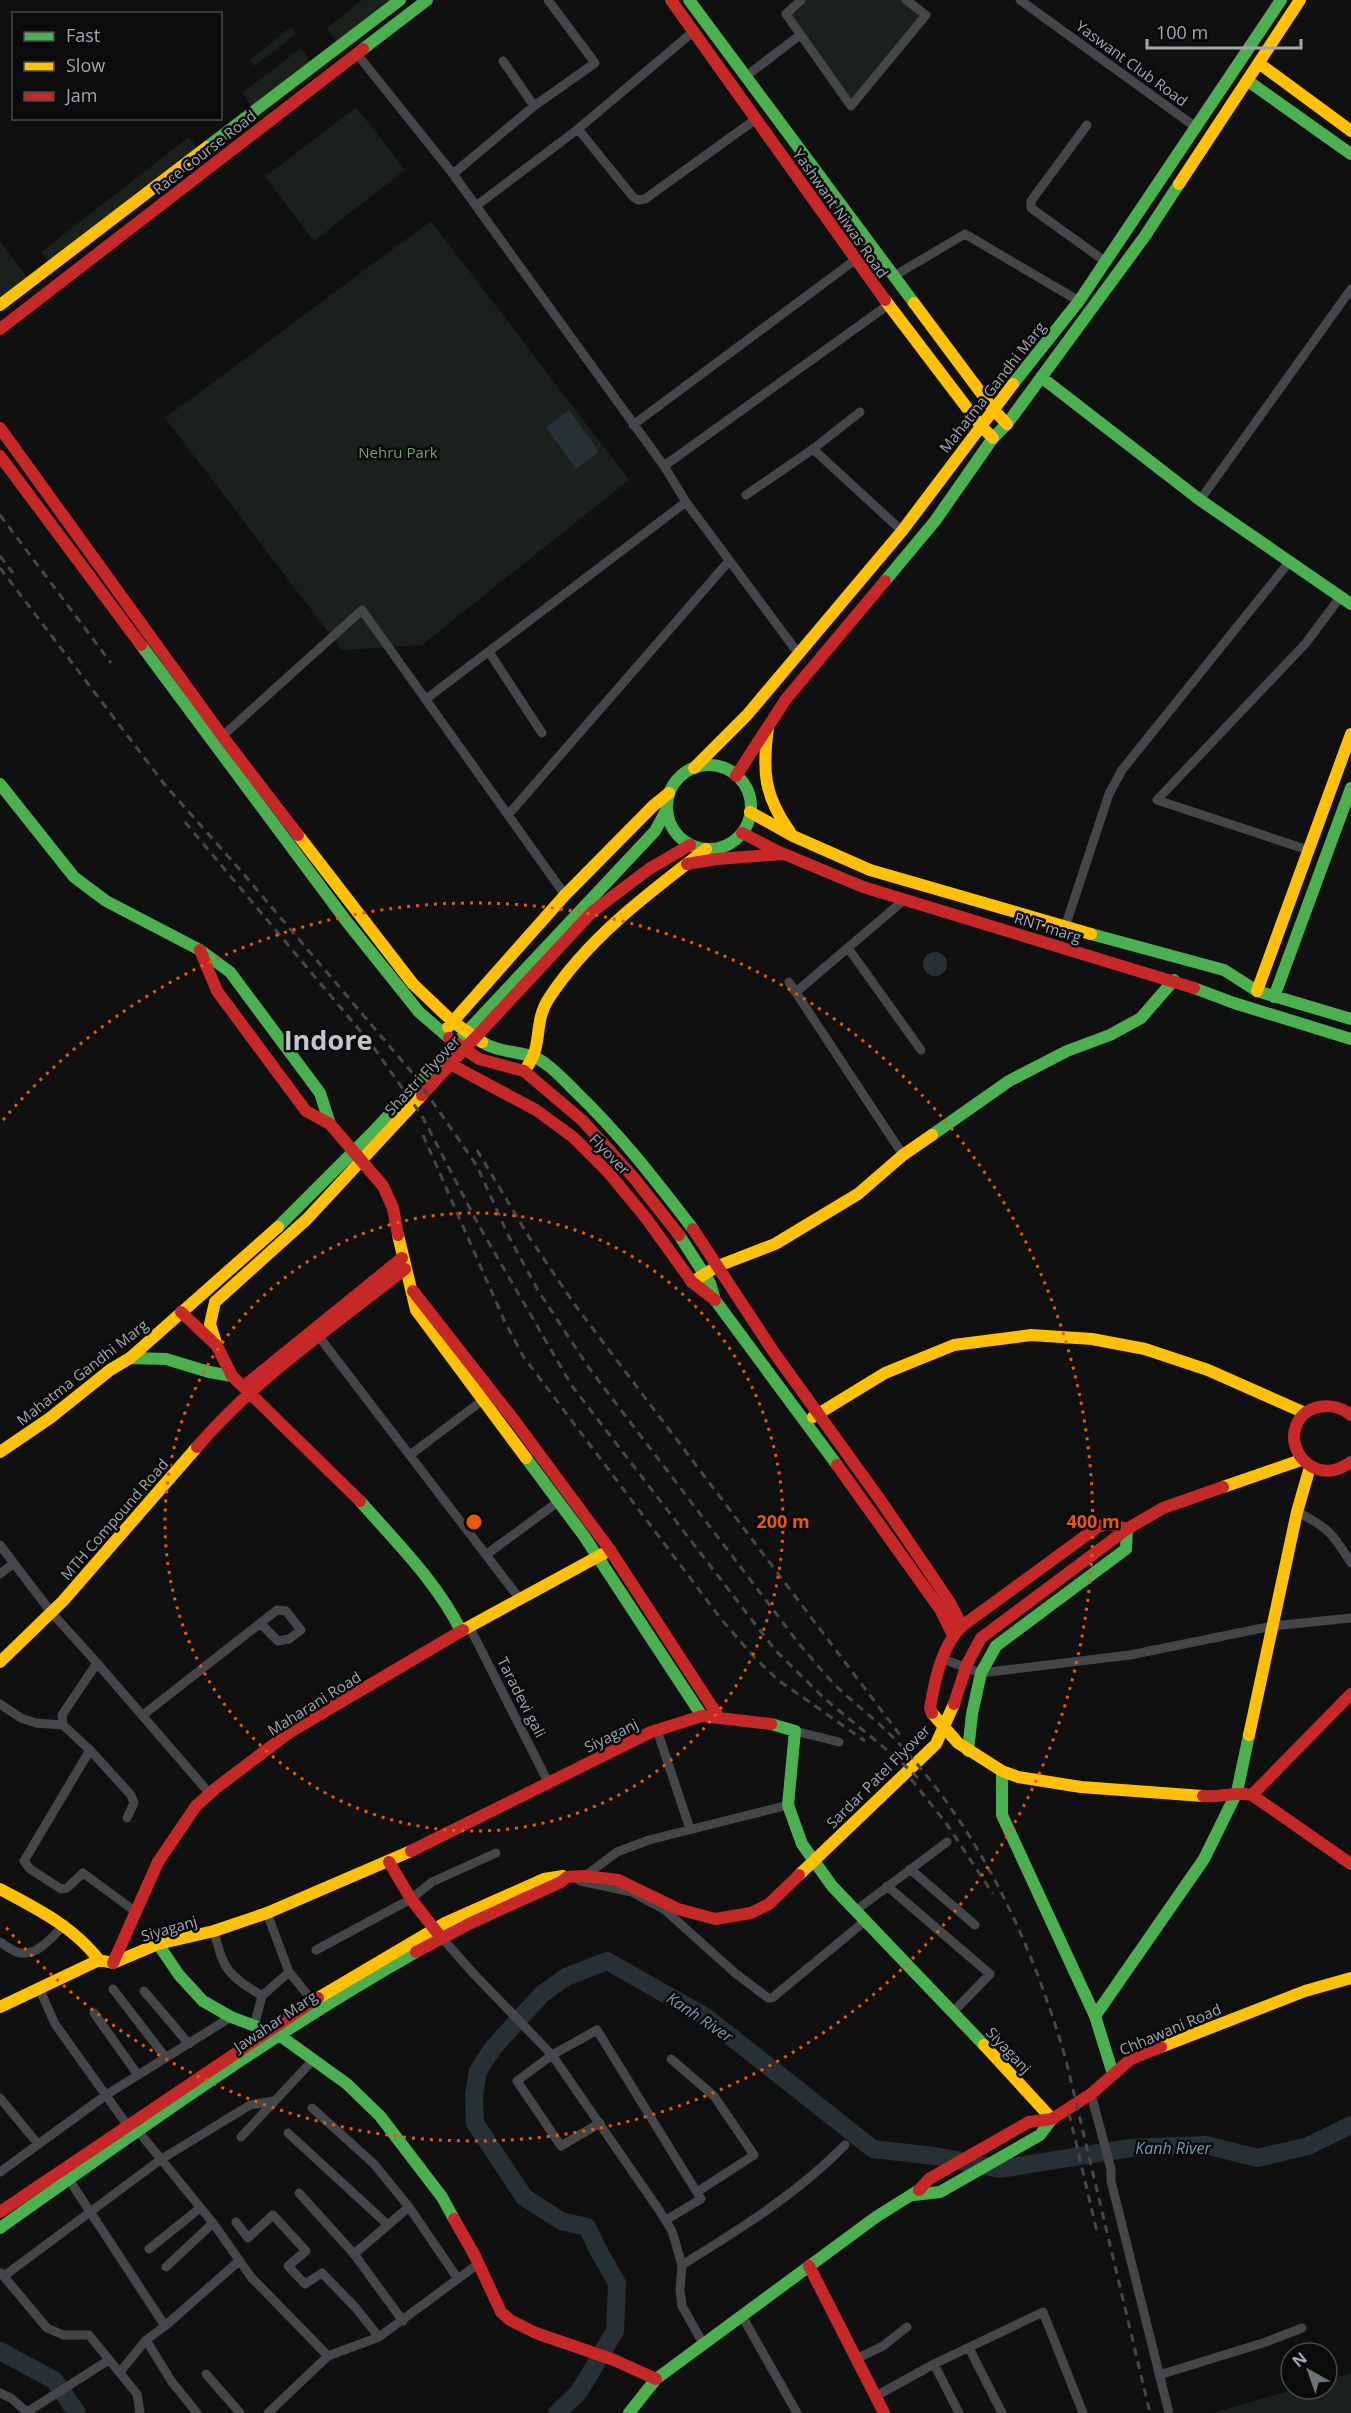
<svg xmlns="http://www.w3.org/2000/svg" width="1351" height="2413" font-family="'Open Sans',sans-serif">
  <rect width="100%" height="100%" fill="#101011"/>
  <path fill="#1a201b" d="M362,0H405L341,49L327,28Z
    M801,0H905L926,15L851,106L786,14Z
    M291,27L296,34L254,66L250,60Z
    M301,48L315,69L258,113L242,93Z
    M356,107L405,170L314,241L265,177Z
    M189,137L203,155L54,270L41,252Z
    M431,221L629,480L422,645L342,650L165,418Z
    M0,241L33,285L0,311Z
    M1351,2373V2413H1212L1296,2389H1327V2380Z"/>
  <path fill="#273035" d="M569,410L599,452L576,469L546,427Z
    M923 964a12 12 0 1 1 24 0a12 12 0 1 1-24 0Z"/>
  <g fill="none" stroke-linecap="round" stroke-linejoin="round">
    <path stroke="#273035" stroke-width="18" d="M0,2351L54,2380L77,2413
      M557,2413L579,2392L615,2331L617,2283L597,2248L587,2227L561,2221L524,2197L475,2123L474,2095L478,2071L493,2048L542,1994L566,1977L607,1961L706,2017L873,2149L935,2156L1000,2169L1130,2148L1206,2145L1257,2158L1308,2146L1351,2125"/>
    <path stroke="#454649" stroke-width="9" d="M801,0L786,14L851,106L926,15L906,0
      M1020,0L1197,128
      M357,54L453,174L664,466L686,502L798,653
      M503,61L534,106
      M745,77L800,35
      M1087,125L1031,201V208L1106,262
      M578,129L633,197L638,200L645,199L756,119
      M453,174L534,106L595,63L548,0
      M476,206L578,129L694,31
      M894,276L965,234L1079,301
      M633,425L855,260
      M813,449L902,531
      M664,466L888,305
      M746,495L813,449L860,412
      M1200,500L1351,289
      M489,652L542,733
      M426,699L686,502
      M218,740L362,610L565,895
      M508,815L729,561
      M1308,850L1157,800L1306,643L1341,596
      M1065,927L1109,794L1122,770L1290,561
      M848,948L921,1050
      M789,982L903,1155
      M796,992L904,900
      M320,1338L519,1598
      M410,1455L483,1400
      M1297,1512C1328,1527 1333,1534 1351,1563
      M0,1545L51,1612L97,1663L210,1794
      M487,1554L558,1502
      M0,1574L13,1564
      M469,1626L548,1782
      M943,1659L981,1673L1130,1655L1273,1626L1351,1618
      M97,1663L62,1715L63,1725L90,1750L131,1795L134,1803L127,1818
      M0,1704L21,1718L36,1723L63,1725
      M143,1715L277,1610L286,1611L301,1630L289,1639L278,1641L261,1624
      M657,1730L690,1829
      M795,1731L839,1742
      M90,1750L24,1861L30,1869L61,1889L67,1888L83,1873L136,1912
      M910,1869L975,1925
      M585,1876L617,1852L649,1840L788,1805
      M580,1881L632,1892L665,1910L735,1973L768,1998H772L865,1921
      M887,1886L990,1974L953,2012
      M855,1911L947,1842
      M267,1913L289,1972L316,2005
      M214,1931C224,1971 227,1974 262,1996
      M442,1938L473,1973L552,2055L659,2210L672,2231L682,2265L680,2290L682,2306L704,2345
      M0,1942C5,1945 11,1950 17,1952C36,1959 53,1936 65,1924
      M316,1950L411,1899L432,1882L496,1853
      M39,1988L55,2024L130,2129
      M113,1989L166,2058
      M144,1991L189,2044
      M94,2013L138,2075
      M254,2026L262,1996L289,1972
      M671,2059L714,2096L754,2155L697,2192
      M1091,2094L1111,2169V2181L1169,2413
      M0,2098L38,2144
      M312,2108L374,2164L409,2207L458,2279
      M600,2123L561,2146L517,2081L552,2055L597,2030L701,2199L666,2220
      M138,2131L213,2223L251,2277L328,2356
      M288,2133L388,2225
      M241,2137L314,2059
      M0,2172L106,2095L231,2017
      M66,2175L165,2326
      M299,2193L354,2254L403,2321
      M236,2222L248,2238L273,2215L306,2251L288,2266L305,2284L322,2273L355,2307L379,2337
      M149,2249L200,2208
      M354,2254L409,2207
      M682,2265C740,2229 797,2194 845,2145
      M166,2267L213,2223
      M1,2273L47,2328L63,2335H89L137,2394L140,2413
      M4,2276L160,2160L250,2105L274,2101
      M742,2316L797,2413
      M146,2340L172,2382L197,2413
      M969,2348L1002,2413
      M856,2359L883,2346L907,2327
      M934,2364L959,2413
      M120,2372L146,2340L165,2326L239,2261
      M206,2374L240,2413
      M1159,2375L1266,2342L1302,2328
      M0,2393L11,2398L28,2413
      M876,2396L934,2364L1043,2312L1083,2413
      M27,2412L109,2360
      M268,2413L328,2356L379,2337L478,2264"/>
    <path stroke="#4caf50" stroke-width="12" d="M689,0L914,303
      M363,49L427,0
      M1248,81L1351,154
      M207,147L400,0
      M1041,377L1200,500L1351,604
      M1013,384L1079,301L1281,0
      M885,581L935,521L993,438L1007,424L1145,236L1179,184
      M141,645L347,922L419,1012L449,1038
      M667 807a42 42 0 1 1 84 0a42 42 0 1 1-84 0Z
      M0,784L74,877L106,901L200,950L230,972L320,1093L330,1124
      M1091,934L1224,970L1257,991L1351,1019
      M1194,988L1234,1003L1351,1039
      M1274,997L1351,788
      M482,1042C501,1055 527,1049 546,1064C557,1072 567,1083 576,1092C620,1134 656,1181 693,1229
      M932,1135L1009,1081L1067,1051L1110,1035L1141,1018L1174,980
      M278,1227L371,1134L655,831L667,809
      M679,1235L710,1283L715,1300L837,1465
      M130,1358L166,1359L209,1372L232,1376
      M526,1458L584,1536L702,1716
      M360,1501C396,1542 437,1582 461,1631
      M771,1724L795,1731L788,1805L802,1844L832,1886L984,2045
      M968,1751L972,1714L981,1673L996,1646L1126,1549L1127,1529
      M1002,1771V1815L1095,2016L1113,2074
      M158,1944L179,1975L203,2001L231,2017L279,2035L347,2084L380,2116L442,2197L454,2219
      M1095,2016L1204,1859L1237,1792L1249,1735
      M914,2195L940,2192L1040,2135L1052,2119
      M0,2228C136,2132 271,2034 416,1952
      M629,2413L656,2379L876,2217L919,2190"/>
    <path stroke="#ffc107" stroke-width="12" d="M1260,64L1351,131
      M1179,184L1300,0
      M885,300L980,425L993,438
      M914,303L993,409L1007,424
      M0,305L207,147
      M768,728C762,771 764,796 790,832
      M694,768L747,715L902,531L1013,384
      M750,812L793,836L870,870L1091,934
      M298,835L413,984L453,1022L482,1042
      M1257,991L1351,734
      M448,1027L565,895L653,806L669,793
      M524,1071C545,1045 532,1024 549,998C589,937 649,893 706,849
      M398,1235L416,1310L526,1458
      M692,1282L718,1266L775,1244L858,1194L903,1155L932,1135
      M217,1346L210,1324L215,1302L307,1219L422,1095
      M813,1417L885,1373L954,1345L1031,1335L1092,1339L1145,1349L1208,1370L1305,1413
      M0,1452L50,1418L110,1370L130,1358L278,1227
      M1223,1487L1301,1460
      M463,1630L610,1550
      M0,1662L63,1601L197,1447
      M932,1713L958,1743L1002,1771L1018,1777L1081,1787L1203,1796
      M1249,1735L1297,1512L1310,1467
      M799,1875L936,1744L954,1704
      M0,1889C37,1909 73,1926 99,1960
      M318,1998L445,1923L544,1879L563,1876
      M0,2007L99,1960L113,1963L158,1944L214,1931L267,1913L411,1851
      M984,2045L1052,2119
      M1161,2047L1305,1991L1351,1978"/>
    <path stroke="#c62828" stroke-width="12" d="M671,0L885,300
      M0,329L363,49
      M0,428L223,737L298,835
      M0,456L141,645
      M736,776L786,699L885,581
      M742,833L777,851L863,887L1194,988
      M687,864L717,859L783,854
      M200,950L217,991L306,1111L330,1124L383,1186L393,1208L398,1235
      M449,1038L479,1059L524,1071L583,1121L634,1178L679,1235
      M452,1065L536,1110L573,1137L608,1172L646,1218L692,1282L715,1300
      M422,1095L592,912L649,869L690,845
      M693,1229L773,1351L881,1501L949,1601L962,1626
      M413,1291L514,1420L610,1550L718,1716
      M181,1312L217,1346L232,1376L360,1501
      M243,1387L402,1258
      M1351,1415C1334,1401 1305,1403 1296,1426C1287,1449 1310,1476 1334,1470C1340,1469 1346,1465 1351,1462
      M197,1447C256,1378 334,1325 405,1269
      M837,1465L940,1609L953,1635
      M954,1704L967,1664L981,1638L1127,1529L1163,1508L1223,1487
      M932,1713L930,1708C935,1680 941,1647 962,1626L1099,1526L1109,1524L1127,1529
      M1252,1795L1351,1694
      M1203,1796C1222,1798 1233,1791 1252,1795L1351,1864
      M411,1851L651,1732L702,1716L771,1724
      M389,1862L411,1899L439,1935
      M416,1952L471,1923L561,1882L567,1877L585,1876L618,1880L678,1909L715,1919L751,1913L769,1904L799,1875
      M113,1963L158,1862L196,1806L216,1788L290,1732L463,1630
      M919,2190L929,2179L1029,2122L1052,2119L1091,2094L1131,2059L1161,2047
      M0,2212L318,1998
      M454,2219L475,2256L501,2312L510,2320L536,2333L614,2360L656,2379
      M809,2266L884,2413"/>
    <path stroke="#454749" stroke-width="3" stroke-dasharray="8 6" stroke-linecap="butt" d="M0,515L111,663
      M0,556L13,573
      M0,568L165,785L241,871L414,1075L477,1166L509,1237L539,1292L589,1368L800,1645C812,1658 823,1673 836,1686C858,1707 883,1725 903,1748C983,1836 1033,1946 1066,2060L1150,2413
      M185,822L372,1045L422,1116L478,1224L572,1386L775,1650L825,1699L898,1759L922,1782
      M423,1135L504,1320L523,1356L721,1619L754,1657L778,1680L865,1741
      M477,1150L529,1237L575,1305L900,1735
      M911,1779L946,1823L993,1894
      M1069,2113L1098,2236"/>
  </g>
  <g fill="none" stroke="#e8590c" stroke-width="3" stroke-dasharray="3 6">
    <circle cx="474" cy="1522" r="309"/>
    <path d="M3 1120A619 619 0 1 1 3 1924"/>
  </g>
  <g text-anchor="middle" dominant-baseline="central" stroke-width="5" stroke-linejoin="round" paint-order="stroke">
    <g font-size="15" fill="#a1a7b2" stroke="#0b0b0c">
      <text transform="translate(1132 63) rotate(36)">Yaswant Club Road</text>
      <text transform="translate(204 152) rotate(-38)">Race Course Road</text>
      <text transform="translate(841 213) rotate(55)">Yashwant Niwas Road</text>
      <text transform="translate(992 387) rotate(-52)">Mahatma Gandhi Marg</text>
      <text transform="translate(1048 927) rotate(17)">RNT marg</text>
      <text transform="translate(422 1075) rotate(-47)">Shastri Flyover</text>
      <text transform="translate(610 1154) rotate(46)">Flyover</text>
      <text transform="translate(82 1372) rotate(-38)">Mahatma Gandhi Marg</text>
      <text transform="translate(114 1519) rotate(-49)">MTH Compound Road</text>
      <text transform="translate(522 1697) rotate(63)">Taradevi gali</text>
      <text transform="translate(314 1703) rotate(-32)">Maharani Road</text>
      <text transform="translate(611 1735) rotate(-26)">Siyaganj</text>
      <text transform="translate(878 1776) rotate(-45)">Sardar Patel Flyover</text>
      <text transform="translate(169 1928) rotate(-16)">Siyaganj</text>
      <text transform="translate(275 2021) rotate(-34)">Jawahar Marg</text>
      <text transform="translate(1170 2029) rotate(-23)">Chhawani Road</text>
      <text transform="translate(1009 2050) rotate(47)">Siyaganj</text>
    </g>
    <g font-size="15" fill="#789d78" stroke="#0b0b0c">
      <text x="398" y="452">Nehru Park</text>
    </g>
    <g font-size="16" font-style="italic" fill="#7796ad" stroke="#0b0b0c">
      <text transform="translate(700 2017) rotate(34)">Kanh River</text>
      <text x="1173" y="2148">Kanh River</text>
    </g>
    <g font-size="27" font-weight="bold" fill="#c2c5ce" stroke="#0b0b0c">
      <text x="328" y="1039">Indore</text>
    </g>
  </g>
  <circle cx="474" cy="1522" r="9" fill="#e8590c" stroke="#0b0b0c" stroke-width="3"/>
  <g font-size="18" text-anchor="middle" font-weight="bold" fill="#e8590c" stroke="#0b0b0c" stroke-width="5" stroke-linejoin="round" paint-order="stroke">
    <text x="783" y="1528">200 m</text>
    <text x="1093" y="1528">400 m</text>
  </g>
  <rect x="12" y="12" width="210" height="108" fill="#0b0b0c" stroke="#47494e" stroke-width="1.5"/>
  <rect x="24" y="32" width="30" height="9" fill="#4caf50" stroke="#47494e" stroke-width="1.5"/>
  <text x="66" y="42" font-size="18" fill="#a1a7b2">Fast</text>
  <rect x="24" y="62" width="30" height="9" fill="#ffc107" stroke="#47494e" stroke-width="1.5"/>
  <text x="66" y="72" font-size="18" fill="#a1a7b2">Slow</text>
  <rect x="24" y="92" width="30" height="9" fill="#c62828" stroke="#47494e" stroke-width="1.5"/>
  <text x="66" y="102" font-size="18" fill="#a1a7b2">Jam</text>
  <g transform="translate(1309 2371) rotate(320)"><circle r="28" fill="#0b0b0c" stroke="#47494e" stroke-width="1.5"/>
  <path d="M0-4.5L10 22L0 15L-10 22Z" fill="#6e727a"/>
  <text y="-9" font-size="16" font-weight="bold" text-anchor="middle" fill="#a1a7b2">N</text>
  </g>
  <path d="M1147 39v9h154v-9" fill="none" stroke="#a1a7b2" stroke-width="3"/>
  <text x="1156" y="39" font-size="18" fill="#a1a7b2" stroke="#0b0b0c" stroke-width="4.5" paint-order="stroke">100 m</text>
</svg>
